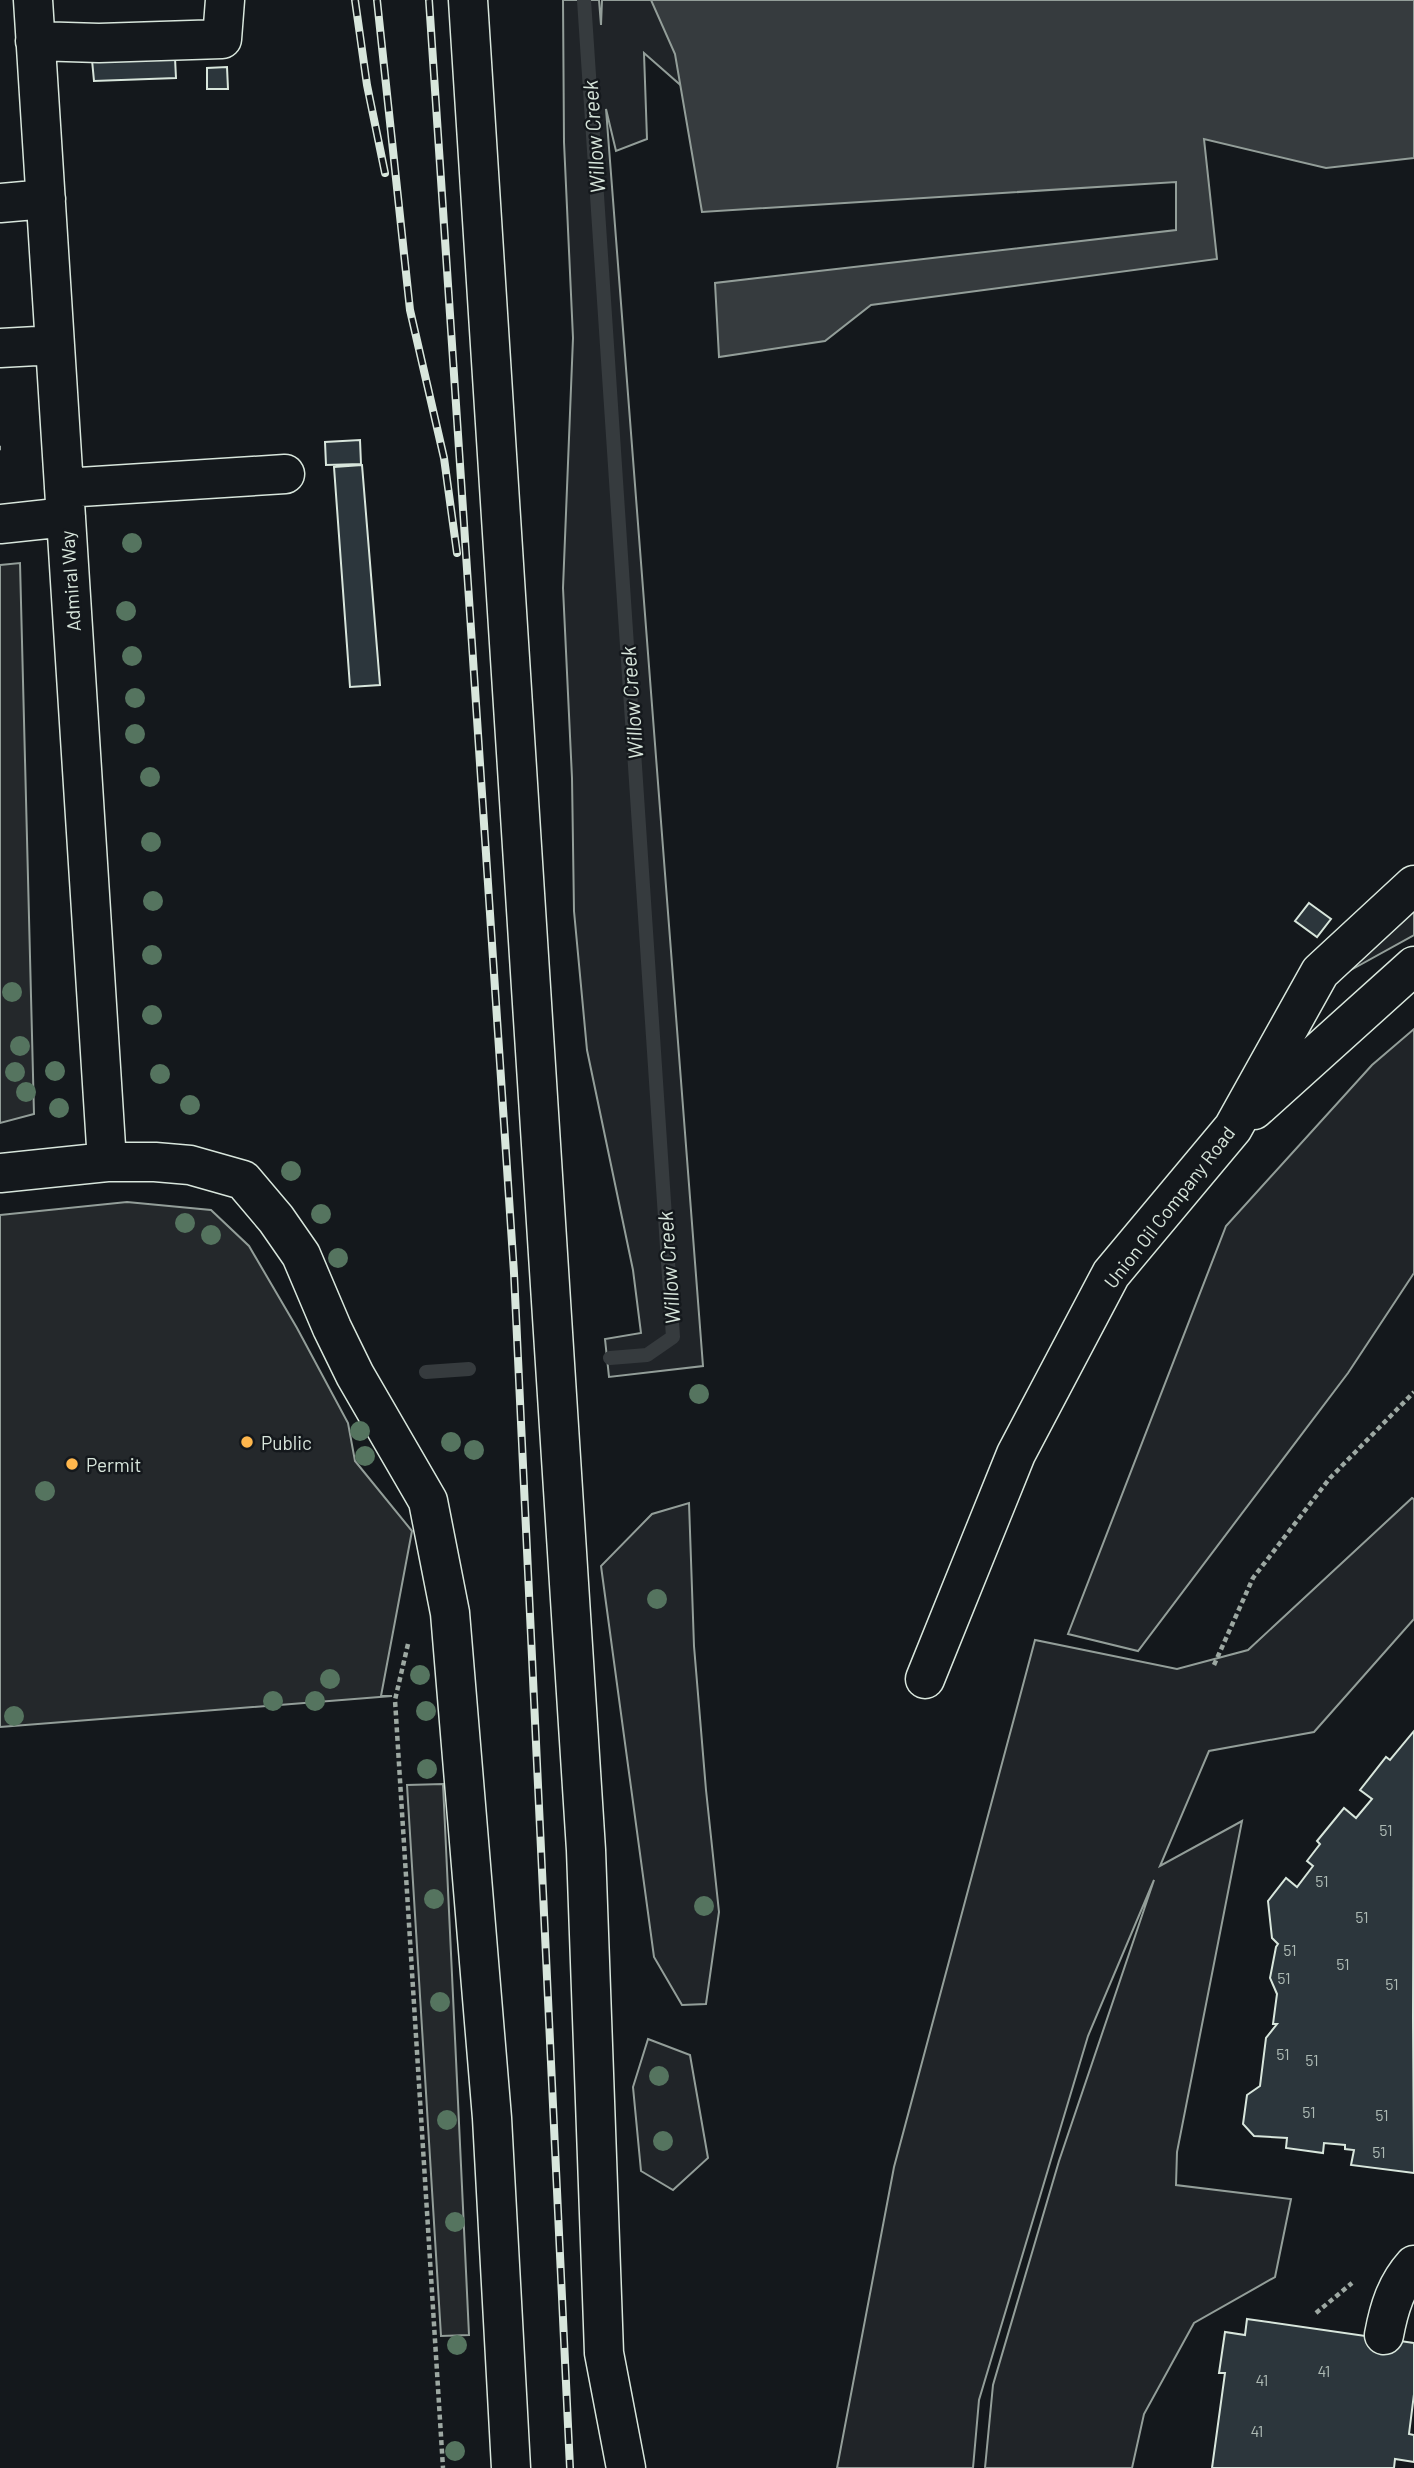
<svg xmlns="http://www.w3.org/2000/svg" width="1414" height="2468" font-family="Barlow,sans-serif">
  <rect width="100%" height="100%" fill="#14181c"/>
  <path fill="#202428" stroke="#939e99" stroke-width="2" d="M563,0H599L601,25L602,0H661L693,96L644,53L647,139L616,151L606,109L703,1366L609,1377L605,1339L641,1333L633,1270L587,1050L574,911L572,778L563,588L573,338L564,142Z
    M1414,899V935L1340,976Z
    M1414,1029V1273L1348,1373L1138,1651L1068,1634L1226,1226L1372,1065Z
    M1412,1498L1414,1499V1619L1314,1732L1209,1751L1160,1866L1242,1821L1177,2152L1176,2185L1291,2199L1275,2277L1194,2323L1144,2414L1132,2468H985L993,2385L1059,2161L1154,1880L1088,2036L979,2400L973,2468H837L894,2167L1035,1640L1177,1669L1248,1650Z
    M689,1503L694,1646L706,1790L719,1912L706,2004L682,2005L654,1957L601,1566L652,1514Z
    M648,2039L690,2055L708,2158L673,2190L641,2171L633,2087Z"/>
  <path fill="#24282b" stroke="#939e99" stroke-width="2" d="M20,563L34,1114L0,1123V565Z
    M127,1202L211,1210L249,1246L297,1328L348,1423L355,1461L412,1531L381,1696H392L0,1727V1215Z
    M443,1784L469,2335L441,2336L407,1785Z"/>
  <path fill="#363b3e" stroke="#939e99" stroke-width="2" d="M651,0H1414V158L1326,168L1204,139L1217,259L871,305L825,341L719,357L715,283L1176,230V182L702,212L675,54Z"/>
  <g fill="none" stroke-linecap="round" stroke-linejoin="round">
    <path stroke="#363b3e" stroke-width="14" d="M584,0L673,1337L647,1355L610,1358
      M426,1372L469,1369"/>
  </g>
  <path fill="#2c363c" stroke="#d8e6dc" stroke-width="2" d="M175,58L176,78L94,81L92,60Z
    M227,67L228,89H207V68Z
    M360,440L361,464L326,465L325,442Z
    M362,465L380,685L350,687L334,467Z
    M1309,903L1331,919L1317,937L1295,921Z
    M1414,1731L1413,2018L1414,2173L1351,2165L1354,2150L1345,2149V2145L1324,2143L1323,2153L1286,2148L1287,2138L1254,2136L1243,2124L1247,2095L1260,2086L1266,2038L1277,2024H1273L1277,1994L1270,1978L1276,1947L1278,1944L1272,1938L1268,1901L1286,1878L1297,1887L1313,1866L1307,1861L1320,1844L1317,1841L1344,1808L1356,1818L1372,1799L1360,1790L1386,1757L1390,1760Z
    M1247,2319L1414,2343V2394L1409,2434L1414,2435V2462L1395,2459L1394,2468H1212L1225,2373H1219L1225,2332L1245,2335Z"/>
  <g fill="none" stroke-linecap="round" stroke-linejoin="round">
    <g stroke="#d8e6dc" stroke-width="41">
      <path id="minor" d="M33,0L107,1162
        M468,0L586,1850L604,2353L626,2468
        M35,41L99,43L222,39L225,0
        M0,203L46,199
        M0,348L55,345
        M64,488L285,474
        M0,524L66,517
        M1254,1110L1414,966
        M0,1173L107,1162H155L190,1165L243,1180L276,1219L301,1255L332,1328L355,1375L428,1501L450,1613L492,2118L511,2468
        M925,1679L1016,1454L1111,1274L1233,1128L1320,972L1414,885
        M1384,2335C1389,2308 1396,2285 1414,2265"/>
    </g>
    <path stroke="#9da8a2" stroke-width="4.5" stroke-dasharray="5 3.5" stroke-linecap="butt" d="M0,448H1
      M408,1644L395,1700L443,2468
      M1214,1665L1253,1578L1330,1478L1414,1392
      M1316,2313L1352,2283"/>
    <use href="#minor" stroke="#14181c" stroke-width="38"/>
    <g stroke="#d8e6dc" stroke-width="8">
      <path id="rail" d="M355,0L367,85L385,173
        M377,0L410,310L444,458L457,553
        M429,0L514,1273L570,2468"/>
    </g>
    <use href="#rail" stroke="#14181c" stroke-width="5" stroke-dasharray="16" stroke-linecap="butt"/>
  </g>
  <g fill="#55745f">
    <circle cx="132" cy="543" r="10"/>
    <circle cx="126" cy="611" r="10"/>
    <circle cx="132" cy="656" r="10"/>
    <circle cx="135" cy="698" r="10"/>
    <circle cx="135" cy="734" r="10"/>
    <circle cx="150" cy="777" r="10"/>
    <circle cx="151" cy="842" r="10"/>
    <circle cx="153" cy="901" r="10"/>
    <circle cx="152" cy="955" r="10"/>
    <circle cx="12" cy="992" r="10"/>
    <circle cx="152" cy="1015" r="10"/>
    <circle cx="20" cy="1046" r="10"/>
    <circle cx="55" cy="1071" r="10"/>
    <circle cx="15" cy="1072" r="10"/>
    <circle cx="160" cy="1074" r="10"/>
    <circle cx="26" cy="1092" r="10"/>
    <circle cx="190" cy="1105" r="10"/>
    <circle cx="59" cy="1108" r="10"/>
    <circle cx="291" cy="1171" r="10"/>
    <circle cx="321" cy="1214" r="10"/>
    <circle cx="185" cy="1223" r="10"/>
    <circle cx="211" cy="1235" r="10"/>
    <circle cx="338" cy="1258" r="10"/>
    <circle cx="699" cy="1394" r="10"/>
    <circle cx="360" cy="1431" r="10"/>
    <circle cx="451" cy="1442" r="10"/>
    <circle cx="474" cy="1450" r="10"/>
    <circle cx="365" cy="1456" r="10"/>
    <circle cx="45" cy="1491" r="10"/>
    <circle cx="657" cy="1599" r="10"/>
    <circle cx="420" cy="1675" r="10"/>
    <circle cx="330" cy="1679" r="10"/>
    <circle cx="273" cy="1701" r="10"/>
    <circle cx="315" cy="1701" r="10"/>
    <circle cx="426" cy="1711" r="10"/>
    <circle cx="14" cy="1716" r="10"/>
    <circle cx="427" cy="1769" r="10"/>
    <circle cx="434" cy="1899" r="10"/>
    <circle cx="704" cy="1906" r="10"/>
    <circle cx="440" cy="2002" r="10"/>
    <circle cx="659" cy="2076" r="10"/>
    <circle cx="447" cy="2120" r="10"/>
    <circle cx="663" cy="2141" r="10"/>
    <circle cx="455" cy="2222" r="10"/>
    <circle cx="457" cy="2345" r="10"/>
    <circle cx="455" cy="2451" r="10"/>
  </g>
  <g fill="#ffb74d" stroke="#14181c" stroke-width="2.5">
    <circle cx="247" cy="1442" r="7"/>
    <circle cx="72" cy="1464" r="7"/>
  </g>
  <g text-anchor="middle" dominant-baseline="central" stroke-width="5" stroke-linejoin="round" paint-order="stroke">
    <g font-size="16" fill="#adbab4">
      <text x="1386" y="1829">51</text>
      <text x="1322" y="1880">51</text>
      <text x="1362" y="1916">51</text>
      <text x="1290" y="1949">51</text>
      <text x="1343" y="1963">51</text>
      <text x="1284" y="1977">51</text>
      <text x="1392" y="1983">51</text>
      <text x="1283" y="2053">51</text>
      <text x="1312" y="2059">51</text>
      <text x="1309" y="2111">51</text>
      <text x="1382" y="2114">51</text>
      <text x="1379" y="2151">51</text>
      <text x="1324" y="2370">41</text>
      <text x="1262" y="2379">41</text>
      <text x="1257" y="2430">41</text>
    </g>
    <g font-size="19" fill="#d8e6dc" stroke="#14181c">
      <text transform="translate(70 581) rotate(-94)">Admiral Way</text>
      <text transform="translate(1169 1207) rotate(-52)">Union Oil Company Road</text>
    </g>
    <g font-size="19" fill="#d8e6dc" stroke="#14181c" text-anchor="start">
      <text x="261" y="1442">Public</text>
      <text x="86" y="1464">Permit</text>
    </g>
    <g font-size="21" font-style="italic" fill="#d8e6dc" stroke="#14181c">
      <text transform="translate(593 137) rotate(-94)">Willow Creek</text>
      <text transform="translate(631 703) rotate(-94)">Willow Creek</text>
      <text transform="translate(668 1268) rotate(-94)">Willow Creek</text>
    </g>
  </g>
</svg>
